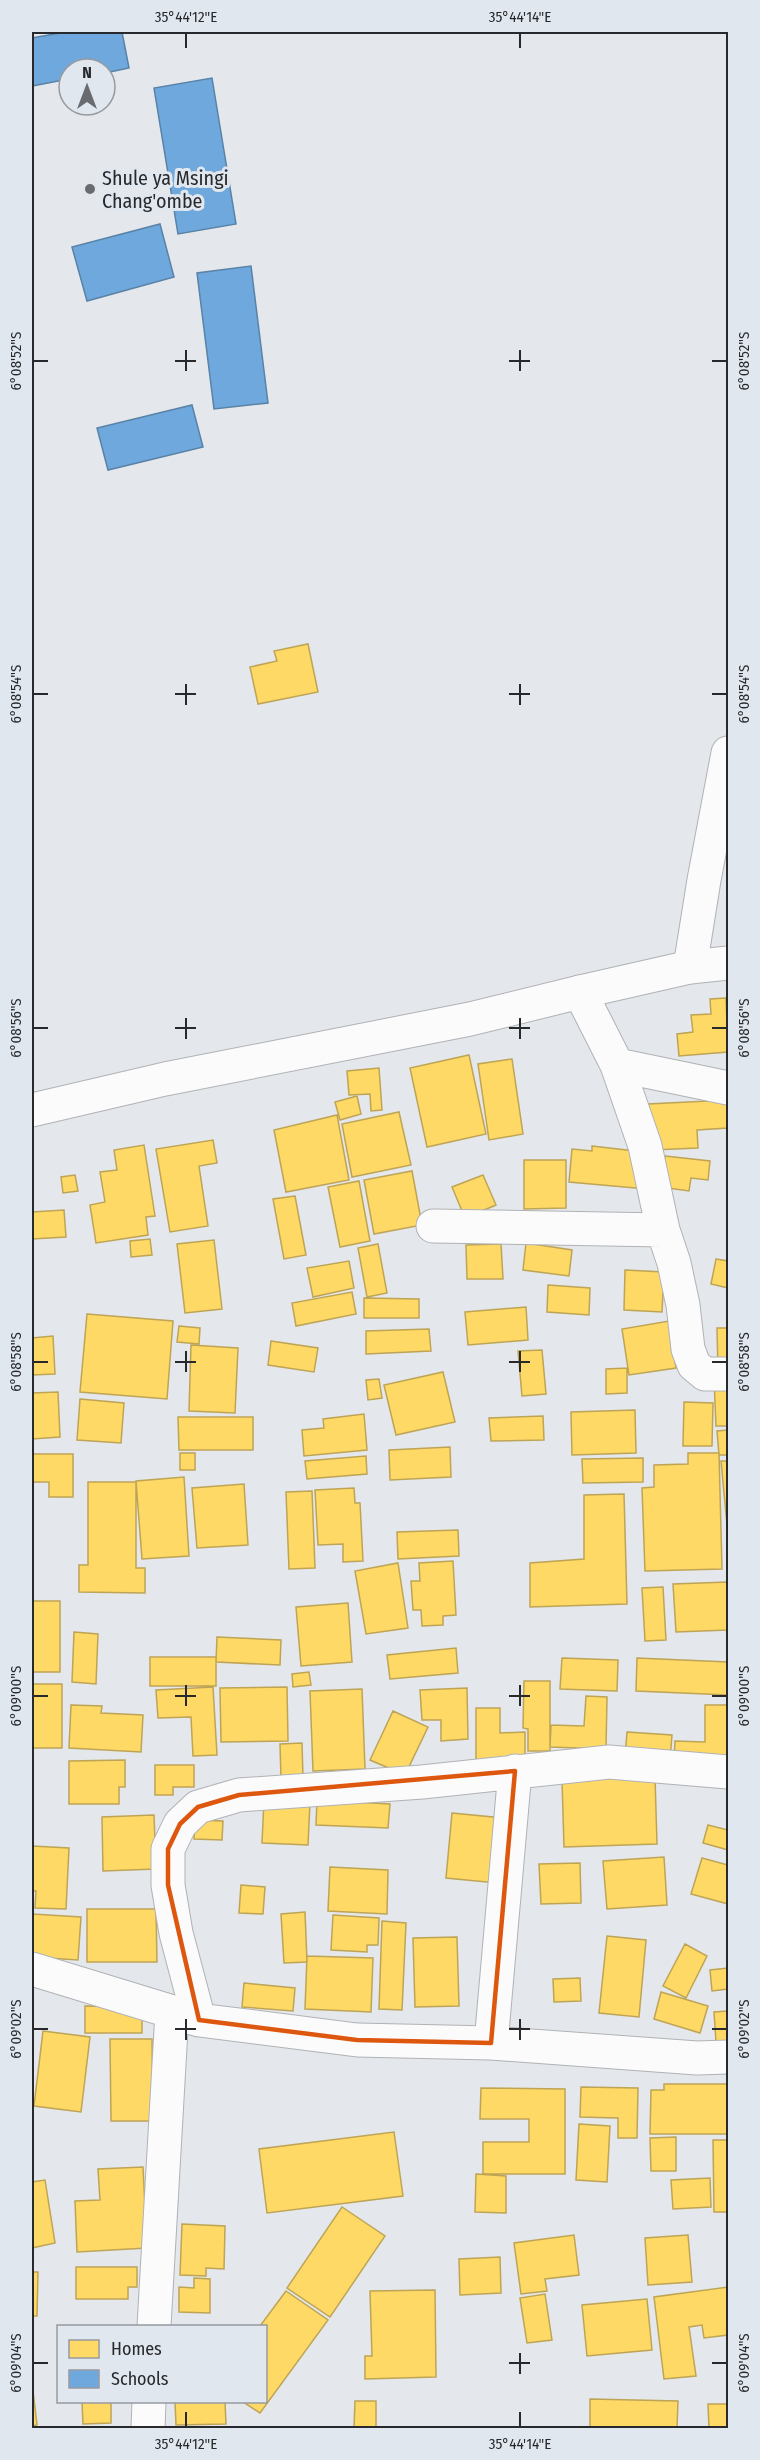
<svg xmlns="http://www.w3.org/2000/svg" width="760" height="2460" font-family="'Fira Sans Condensed',sans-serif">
  <rect width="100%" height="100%" fill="#e4e7eb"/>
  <path fill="#ffd966" stroke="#bea455" stroke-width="1.5" d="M308,644L318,692L258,704L250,667L277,661L274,651Z
    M726,998L728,1052L679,1056L677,1034L693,1032L691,1015L711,1014L710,999Z
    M469,1055L486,1134L427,1147L410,1068Z
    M512,1059L523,1134L489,1140L478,1064Z
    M379,1068L382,1110L371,1111L370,1094L349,1095L347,1071Z
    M357,1096L361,1114L340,1120L335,1102Z
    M728,1100V1128L697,1130L698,1148L651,1150L648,1104Z
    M399,1112L411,1165L352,1177L342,1124Z
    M337,1115L349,1180L286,1192L274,1130Z
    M213,1140L217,1163L199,1166L208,1226L170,1232L156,1149Z
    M144,1145L155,1216L146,1217L148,1235L96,1243L90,1205L105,1202L100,1172L117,1170L114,1150Z
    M592,1146L635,1151L646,1189L569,1182L572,1149L592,1151Z
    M665,1156L710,1161L708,1180L691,1178L689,1191L661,1187Z
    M524,1160H566V1208L524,1209Z
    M412,1171L422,1225L374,1234L364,1180Z
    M75,1175L78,1191L63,1193L61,1177Z
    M483,1175L496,1205L465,1218L452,1187Z
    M359,1181L370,1241L340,1247L328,1187Z
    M295,1196L306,1255L284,1259L273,1199Z
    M64,1210L66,1237L32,1239V1212Z
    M150,1239L152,1255L131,1257L130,1241Z
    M214,1240L222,1309L185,1313L177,1244Z
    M526,1243L572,1250L569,1276L523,1270Z
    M378,1244L387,1293L367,1297L358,1248Z
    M501,1244L503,1279H467L466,1245Z
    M716,1259L728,1261V1288L711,1284Z
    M349,1261L354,1288L313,1297L307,1268Z
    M625,1270L664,1272L662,1312L624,1310Z
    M548,1285L590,1288L589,1315L547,1312Z
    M352,1292L356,1314L296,1326L292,1303Z
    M364,1298L419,1299V1318H364Z
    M526,1307L528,1340L468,1345L465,1312Z
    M87,1314L173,1321L167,1399L80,1392Z
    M669,1321L676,1368L629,1375L622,1329Z
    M179,1326L200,1328L199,1344L177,1342Z
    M717,1328H728V1370H718Z
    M429,1329L431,1351L366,1354V1331Z
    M53,1336L55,1374L32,1375V1338Z
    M271,1341L318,1348L314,1372L268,1365Z
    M191,1345L238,1348L235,1413L189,1411Z
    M542,1350L546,1394L522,1396L518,1351Z
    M627,1368V1393L606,1394V1369Z
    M443,1372L455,1422L396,1435L384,1385Z
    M379,1379L382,1398L368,1400L366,1380Z
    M714,1379H728V1426H716Z
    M58,1392L60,1437L32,1439V1393Z
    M80,1399L124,1403L121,1443L77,1440Z
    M684,1402L713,1403L712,1446H683Z
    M635,1410L636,1453L572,1455L571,1412Z
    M364,1414L367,1450L304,1456L302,1430L324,1428L323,1419Z
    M543,1416L544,1440L491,1441L489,1418Z
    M178,1417H253V1450H179Z
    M728,1430V1455H719L717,1431Z
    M450,1447L451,1477L390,1480L389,1450Z
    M180,1453H195V1470H180Z
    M688,1453H719L722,1569L645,1571L642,1488L654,1487V1465L688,1464Z
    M32,1454H73V1497H49V1482H32Z
    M366,1456L367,1474L307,1479L305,1461Z
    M643,1458V1482L583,1483L582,1459Z
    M721,1461H728V1525H727Z
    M184,1477L189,1556L142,1559L136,1481Z
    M88,1482H136V1568H145V1593L79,1592V1565H88Z
    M244,1484L248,1545L197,1548L192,1488Z
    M354,1488L355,1503H360L363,1561L343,1562V1544L318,1545L315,1490Z
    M312,1491L315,1568L289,1569L286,1492Z
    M624,1494L627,1604L530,1607V1563L584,1559V1495Z
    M458,1530L459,1556L398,1559L397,1532Z
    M453,1561L456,1615L443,1616V1625L422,1626L421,1610H413L411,1581H420L419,1563Z
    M398,1563L408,1628L366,1634L355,1571Z
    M728,1582V1630L676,1632L673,1584Z
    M663,1587L666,1640L645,1641L642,1588Z
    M32,1601H60V1672H32Z
    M348,1603L352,1662L301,1666L296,1607Z
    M74,1632L98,1634L96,1684L72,1682Z
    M217,1637L281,1640L280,1665L216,1662Z
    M456,1648L458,1673L390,1679L387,1655Z
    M150,1657H216V1686H150Z
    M562,1658L618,1660L617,1691L560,1689Z
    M637,1658L728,1662V1695L636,1691Z
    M309,1672L311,1685L293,1687L292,1674Z
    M524,1681H550V1751H528V1729L523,1728Z
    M32,1684H62V1748H32Z
    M213,1687L217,1755L193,1756L191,1717L158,1718L156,1690Z
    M287,1687L288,1741L221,1742L220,1688Z
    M467,1688L468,1739L441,1741V1720H422L420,1690Z
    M362,1689L365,1769L313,1771L310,1691Z
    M586,1696L607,1697L606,1749L550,1747L551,1725L584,1726Z
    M71,1705L102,1706L101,1713L143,1715L141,1752L69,1748Z
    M705,1705H728V1763L674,1762L675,1741L705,1742Z
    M476,1708H500V1733L525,1732V1759L476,1760Z
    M393,1711L428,1727L405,1775L370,1760Z
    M627,1732L672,1735L670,1760L625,1757Z
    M302,1743L303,1778L281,1779L280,1744Z
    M125,1760V1787H119V1804H69V1761Z
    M155,1765H194V1787H173V1795H155Z
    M655,1777L657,1844L564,1847L562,1780Z
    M264,1800L310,1802L308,1845L262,1843Z
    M317,1800L390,1804L388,1828L316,1825Z
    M452,1813L503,1818L497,1883L446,1878Z
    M154,1815L156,1869L103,1871L102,1817Z
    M195,1820L223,1821L222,1840L194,1839Z
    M708,1825L728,1830V1850L703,1843Z
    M32,1846L69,1848L66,1909L35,1908L36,1891H32Z
    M664,1857L667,1905L607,1909L603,1861Z
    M702,1858L728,1865V1904L691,1894Z
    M580,1863L581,1903L541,1904L539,1864Z
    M330,1867L388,1870L387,1914L328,1911Z
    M241,1885L265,1887L263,1914L239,1913Z
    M87,1909H156L157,1962H87Z
    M305,1912L307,1962L284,1963L281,1914Z
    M32,1914L81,1917L78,1960L32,1957Z
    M333,1915L379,1918L378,1945H367V1952L331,1950Z
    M382,1921L406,1923L402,2010L379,2009Z
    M607,1936L646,1940L639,2017L599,2013Z
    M457,1937L459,2006L415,2007L413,1938Z
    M685,1944L707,1956L686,1998L663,1986Z
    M307,1956L373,1958L371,2012L305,2009Z
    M728,1968V1989L712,1991L710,1970Z
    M580,1978L581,2001L554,2002L553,1979Z
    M244,1983L295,1988L293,2011L242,2007Z
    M661,1992L708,2006L700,2033L654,2019Z
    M85,2006L142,2007V2033H85Z
    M728,2011V2042H716L714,2012Z
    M43,2031L90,2037L81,2112L34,2106Z
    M110,2039H152L153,2121H111Z
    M664,2084H728V2134H650L651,2090H664Z
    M581,2087L638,2088L637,2138H618V2118L580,2117Z
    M481,2088L565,2089V2174H483V2142H529V2119H480Z
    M579,2124L610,2126L607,2182L576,2180Z
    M394,2132L403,2196L267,2213L259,2149Z
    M676,2137V2171H651L650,2138Z
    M713,2140H728V2212H714Z
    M143,2167L147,2248L77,2252L75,2201L100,2200L98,2169Z
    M476,2174L506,2176V2213L475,2212Z
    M710,2178L711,2207L673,2209L671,2180Z
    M45,2180L55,2243L32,2248V2182Z
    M342,2207L385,2236L330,2317L287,2288Z
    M182,2224L225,2226L224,2269L206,2268V2276L180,2275Z
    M574,2235L579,2275L545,2279L547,2291L521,2294L514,2243Z
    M688,2235L692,2282L648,2285L645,2238Z
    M500,2257L501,2293L460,2295L459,2259Z
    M76,2267H137V2287H128V2299H76Z
    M32,2272H38L37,2316H32Z
    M194,2278L210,2279V2313L179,2312V2287L194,2288Z
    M728,2287V2335L704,2338L702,2325L689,2327L696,2376L664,2379L654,2297Z
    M435,2290L436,2377L365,2379V2356H372L370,2291Z
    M286,2291L328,2320L260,2413L243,2402H266V2326H260Z
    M545,2294L552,2340L527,2343L520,2298Z
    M647,2299L652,2350L587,2356L582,2305Z
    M32,2382L37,2425L32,2426Z
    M590,2399L678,2401L677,2428H590Z
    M355,2401H376V2428H354Z
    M82,2402H111V2423L83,2424Z
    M175,2402H225L226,2424L176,2425Z
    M708,2404H728V2428H709Z"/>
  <path fill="#6fa8dc" stroke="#5982a7" stroke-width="1.5" d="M66,32H122L129,68L105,73V69H69V79L32,86V38Z
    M212,78L236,224L178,234L154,88Z
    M160,224L174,277L87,301L72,247Z
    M251,266L268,403L214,409L197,273Z
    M192,405L203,447L108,470L97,428Z"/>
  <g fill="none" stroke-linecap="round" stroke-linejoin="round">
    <g stroke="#b0b2b5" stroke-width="35">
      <path id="minor" d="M690,967L704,880L728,753
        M580,992L617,1065L645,1146L663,1230L674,1263L683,1305L688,1349L694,1365L705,1374H728
        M617,1065L728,1088
        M433,1226L663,1230
        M32,1969L199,2020L357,2040L491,2043L697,2058L728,2057
        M199,2020L176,1933L168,1885V1849L180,1824L198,1807L239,1795L422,1782L609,1762L728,1772
        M491,2043L515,1771
        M154,2326L172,2012
        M148,2428L149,2402"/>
    </g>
    <g stroke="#b0b2b5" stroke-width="35">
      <path id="tertiary" d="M32,1110L165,1079L470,1019L580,992L690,967L728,963"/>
    </g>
    <use href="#minor" stroke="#fbfbfc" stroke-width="33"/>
    <use href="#tertiary" stroke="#fbfbfc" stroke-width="33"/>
  </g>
  <path fill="none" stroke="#de570e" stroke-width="4.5" stroke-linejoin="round" d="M515,1771L491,2043L357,2040L199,2020L168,1885V1849L180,1824L198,1807L239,1795Z"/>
  <path fill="none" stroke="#27292c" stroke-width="2" d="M186,33V48M520,33V48M186,350V371M520,350V371M33,361H48M175,361H196M509,361H530M712,361H727M186,684V705M520,684V705M33,694H48M175,694H196M509,694H530M712,694H727M186,1018V1039M520,1018V1039M33,1028H48M175,1028H196M509,1028H530M712,1028H727M186,1351V1372M520,1351V1372M33,1362H48M175,1362H196M509,1362H530M712,1362H727M186,1685V1706M520,1685V1706M33,1696H48M175,1696H196M509,1696H530M712,1696H727M186,2019V2040M520,2019V2040M33,2029H48M175,2029H196M509,2029H530M712,2029H727M520,2353V2374M33,2363H48M509,2363H530M712,2363H727M186,2412V2427M520,2412V2427"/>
  <circle fill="#696c6f" stroke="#e1e7ee" stroke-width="2" cx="90" cy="189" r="6"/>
  <g text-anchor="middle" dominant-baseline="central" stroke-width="6" stroke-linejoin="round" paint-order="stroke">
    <g font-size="20" fill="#27292c" stroke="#e1e7ee" text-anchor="start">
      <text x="102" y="178">Shule ya Msingi<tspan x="102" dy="23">Chang'ombe</tspan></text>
    </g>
  </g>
  <rect width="760" height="2460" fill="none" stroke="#e1e7ee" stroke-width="66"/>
  <rect x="57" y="2325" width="210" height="78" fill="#e1e7ee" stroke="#979ba0" stroke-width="1.5"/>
  <rect x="69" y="2340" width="30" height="18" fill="#ffd966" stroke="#979ba0" stroke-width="1.5"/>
  <text x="111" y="2355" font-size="18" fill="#27292c">Homes</text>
  <rect x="69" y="2370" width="30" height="18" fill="#6fa8dc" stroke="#979ba0" stroke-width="1.5"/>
  <text x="111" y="2385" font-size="18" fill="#27292c">Schools</text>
  <g transform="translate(87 87)"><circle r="28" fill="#e1e7ee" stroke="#979ba0" stroke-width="1.5"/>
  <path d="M0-4.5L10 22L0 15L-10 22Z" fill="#696c6f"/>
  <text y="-9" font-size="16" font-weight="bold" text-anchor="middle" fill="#27292c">N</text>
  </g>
  <rect x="33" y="33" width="694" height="2394" fill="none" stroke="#27292c" stroke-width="2"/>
  <g font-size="15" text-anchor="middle" fill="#27292c">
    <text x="186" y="22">35°44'12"E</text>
    <text x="520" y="22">35°44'14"E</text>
    <text transform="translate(16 361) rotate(-90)" y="5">6°08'52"S</text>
    <text transform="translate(744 361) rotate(-90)" y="5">6°08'52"S</text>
    <text transform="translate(16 694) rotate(-90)" y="5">6°08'54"S</text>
    <text transform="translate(744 694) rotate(-90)" y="5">6°08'54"S</text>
    <text transform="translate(16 1028) rotate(-90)" y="5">6°08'56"S</text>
    <text transform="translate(744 1028) rotate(-90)" y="5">6°08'56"S</text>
    <text transform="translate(16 1362) rotate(-90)" y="5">6°08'58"S</text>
    <text transform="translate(744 1362) rotate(-90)" y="5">6°08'58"S</text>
    <text transform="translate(16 1696) rotate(-90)" y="5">6°09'00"S</text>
    <text transform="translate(744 1696) rotate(-90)" y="5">6°09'00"S</text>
    <text transform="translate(16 2029) rotate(-90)" y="5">6°09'02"S</text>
    <text transform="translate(744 2029) rotate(-90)" y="5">6°09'02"S</text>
    <text transform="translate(16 2363) rotate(-90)" y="5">6°09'04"S</text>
    <text transform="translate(744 2363) rotate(-90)" y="5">6°09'04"S</text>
    <text x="186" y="2449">35°44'12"E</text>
    <text x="520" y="2449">35°44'14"E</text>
  </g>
</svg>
